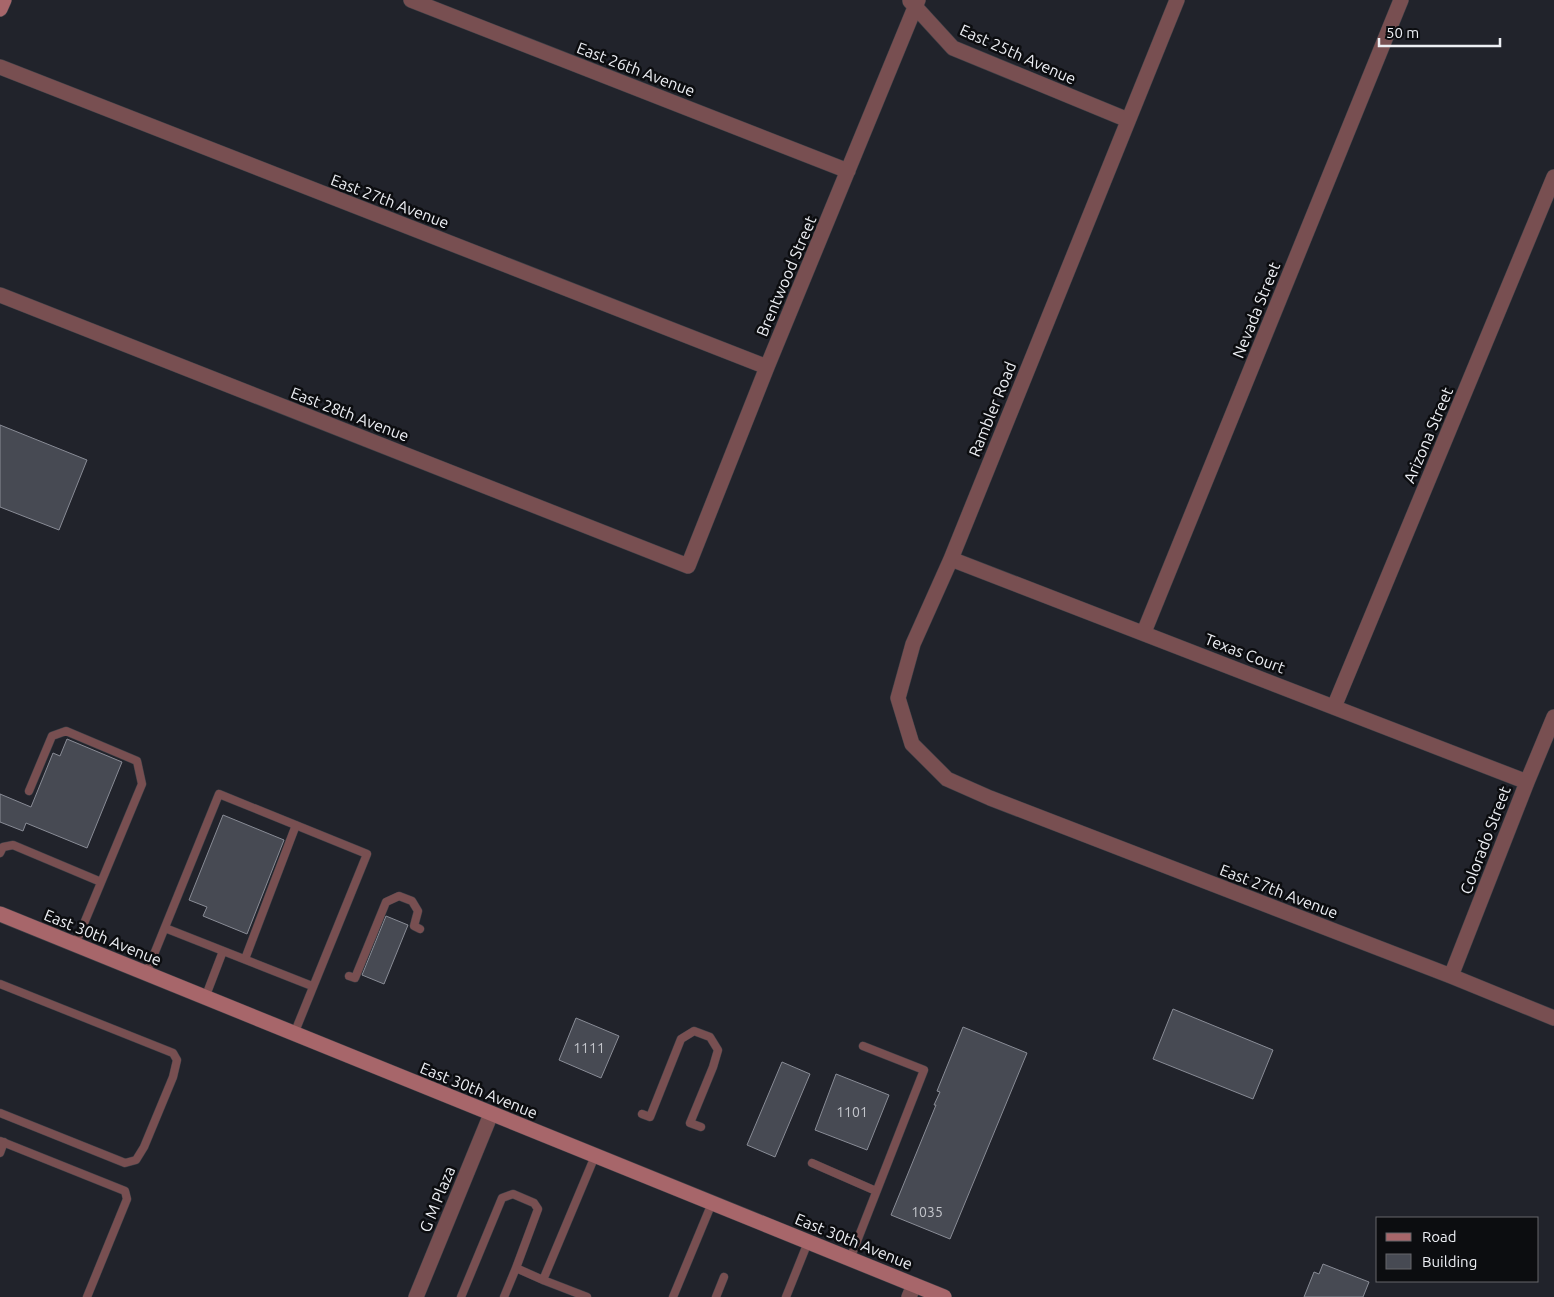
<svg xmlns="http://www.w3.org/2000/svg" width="1554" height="1297" font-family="Ubuntu,sans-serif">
  <rect width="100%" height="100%" fill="#21232b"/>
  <path fill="#474a53" stroke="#898c96" d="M0,425L87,460L59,530L0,507Z
    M67,739L122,762L87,848L26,823L23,831L0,822V794L31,807L53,753L60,756Z
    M223,815L284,840L247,934L203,916L207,907L189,900Z
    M386,916L408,925L384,984L362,975Z
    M1173,1009L1273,1050L1253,1099L1153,1059Z
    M576,1018L619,1036L601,1078L559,1060Z
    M963,1027L1027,1053L950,1239L891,1215L936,1105H934L940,1092L937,1091Z
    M782,1062L810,1074L775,1157L747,1145Z
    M836,1074L889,1095L867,1150L815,1130Z
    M1323,1264L1369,1282L1363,1297H1304L1314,1272L1319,1274Z"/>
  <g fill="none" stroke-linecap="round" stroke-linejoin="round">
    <g stroke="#3e4047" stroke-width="9">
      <path id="lane" d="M29,791L52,736L66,731L137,761L142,784L75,945
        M0,853L3,847L13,845L101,882
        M165,928L312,986
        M245,959L296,825
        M146,974L219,794L367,854L294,1034
        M349,976L355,978L386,902L399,896L412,901L418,911L414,926L420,929
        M0,984L173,1053L177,1060L173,1077L144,1147L136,1160L125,1163L0,1113
        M205,998L223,951
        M642,1114L650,1117L681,1039L694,1031L710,1037L718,1050L713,1067L690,1123L701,1127
        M0,1141L125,1191L127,1199L87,1297
        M0,1153L4,1142
        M812,1163L876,1191
        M850,1259L924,1070L863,1046
        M461,1297L502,1198L513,1194L534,1203L538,1209L516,1268L543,1280
        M504,1297L516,1268
        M587,1297L543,1280L595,1156
        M673,1297L712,1203
        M716,1297L724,1277
        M786,1297L808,1242"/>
    </g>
    <g stroke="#3e4047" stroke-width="16">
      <path id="street" d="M411,0L848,171
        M1177,0L951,559L913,644L898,698L912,744L947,779L990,798L1451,976L1554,1018
        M910,1L953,48L1128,120
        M0,67L767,367
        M0,295L688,566L767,367L918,0
        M951,559L1527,782
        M1144,632L1401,0
        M1334,707L1554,177
        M1451,976L1527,782L1554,717
        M416,1297L491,1114
        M909,1297L914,1285"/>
    </g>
    <g stroke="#3e4047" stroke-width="16">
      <path id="secondary" d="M0,9L4,0
        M0,914L944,1297"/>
    </g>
    <use href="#lane" stroke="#784f51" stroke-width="8"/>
    <use href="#street" stroke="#784f51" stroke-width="15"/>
    <use href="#secondary" stroke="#a7666a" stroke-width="15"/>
  </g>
  <g text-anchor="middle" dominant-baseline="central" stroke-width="5" stroke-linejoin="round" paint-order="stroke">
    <g font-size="14" fill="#c4c6cc">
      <text x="589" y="1048">1111</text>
      <text x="852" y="1112">1101</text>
      <text x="927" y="1212">1035</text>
    </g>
    <g font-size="16" fill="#edeff4" stroke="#0c0d10">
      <text transform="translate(1018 54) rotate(24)">East 25th Avenue</text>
      <text transform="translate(636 69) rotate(21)">East 26th Avenue</text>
      <text transform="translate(390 201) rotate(21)">East 27th Avenue</text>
      <text transform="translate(786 276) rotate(-67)">Brentwood Street</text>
      <text transform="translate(1256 310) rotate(-68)">Nevada Street</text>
      <text transform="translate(992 409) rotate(-68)">Rambler Road</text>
      <text transform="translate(350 414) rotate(21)">East 28th Avenue</text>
      <text transform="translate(1428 435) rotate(-67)">Arizona Street</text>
      <text transform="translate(1245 653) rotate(21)">Texas Court</text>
      <text transform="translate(1485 840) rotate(-69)">Colorado Street</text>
      <text transform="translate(1279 891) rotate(21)">East 27th Avenue</text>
      <text transform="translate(103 937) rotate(22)">East 30th Avenue</text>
      <text transform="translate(479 1090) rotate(22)">East 30th Avenue</text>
      <text transform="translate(437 1199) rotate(-68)">G M Plaza</text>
      <text transform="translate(854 1241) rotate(22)">East 30th Avenue</text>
    </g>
  </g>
  <rect x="1376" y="1217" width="162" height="65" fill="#0c0d10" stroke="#66676b"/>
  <rect x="1386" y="1233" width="25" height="8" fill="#a7666a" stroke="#66676b"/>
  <text x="1422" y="1242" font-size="15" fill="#edeff4">Road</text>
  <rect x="1386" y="1254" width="25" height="15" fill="#474a53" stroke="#66676b"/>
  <text x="1422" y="1267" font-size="15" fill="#edeff4">Building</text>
  <path d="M1379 38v8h121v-8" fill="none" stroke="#edeff4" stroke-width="2.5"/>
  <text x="1386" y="38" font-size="15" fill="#edeff4" stroke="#0c0d10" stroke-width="4" paint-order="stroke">50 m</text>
</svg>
